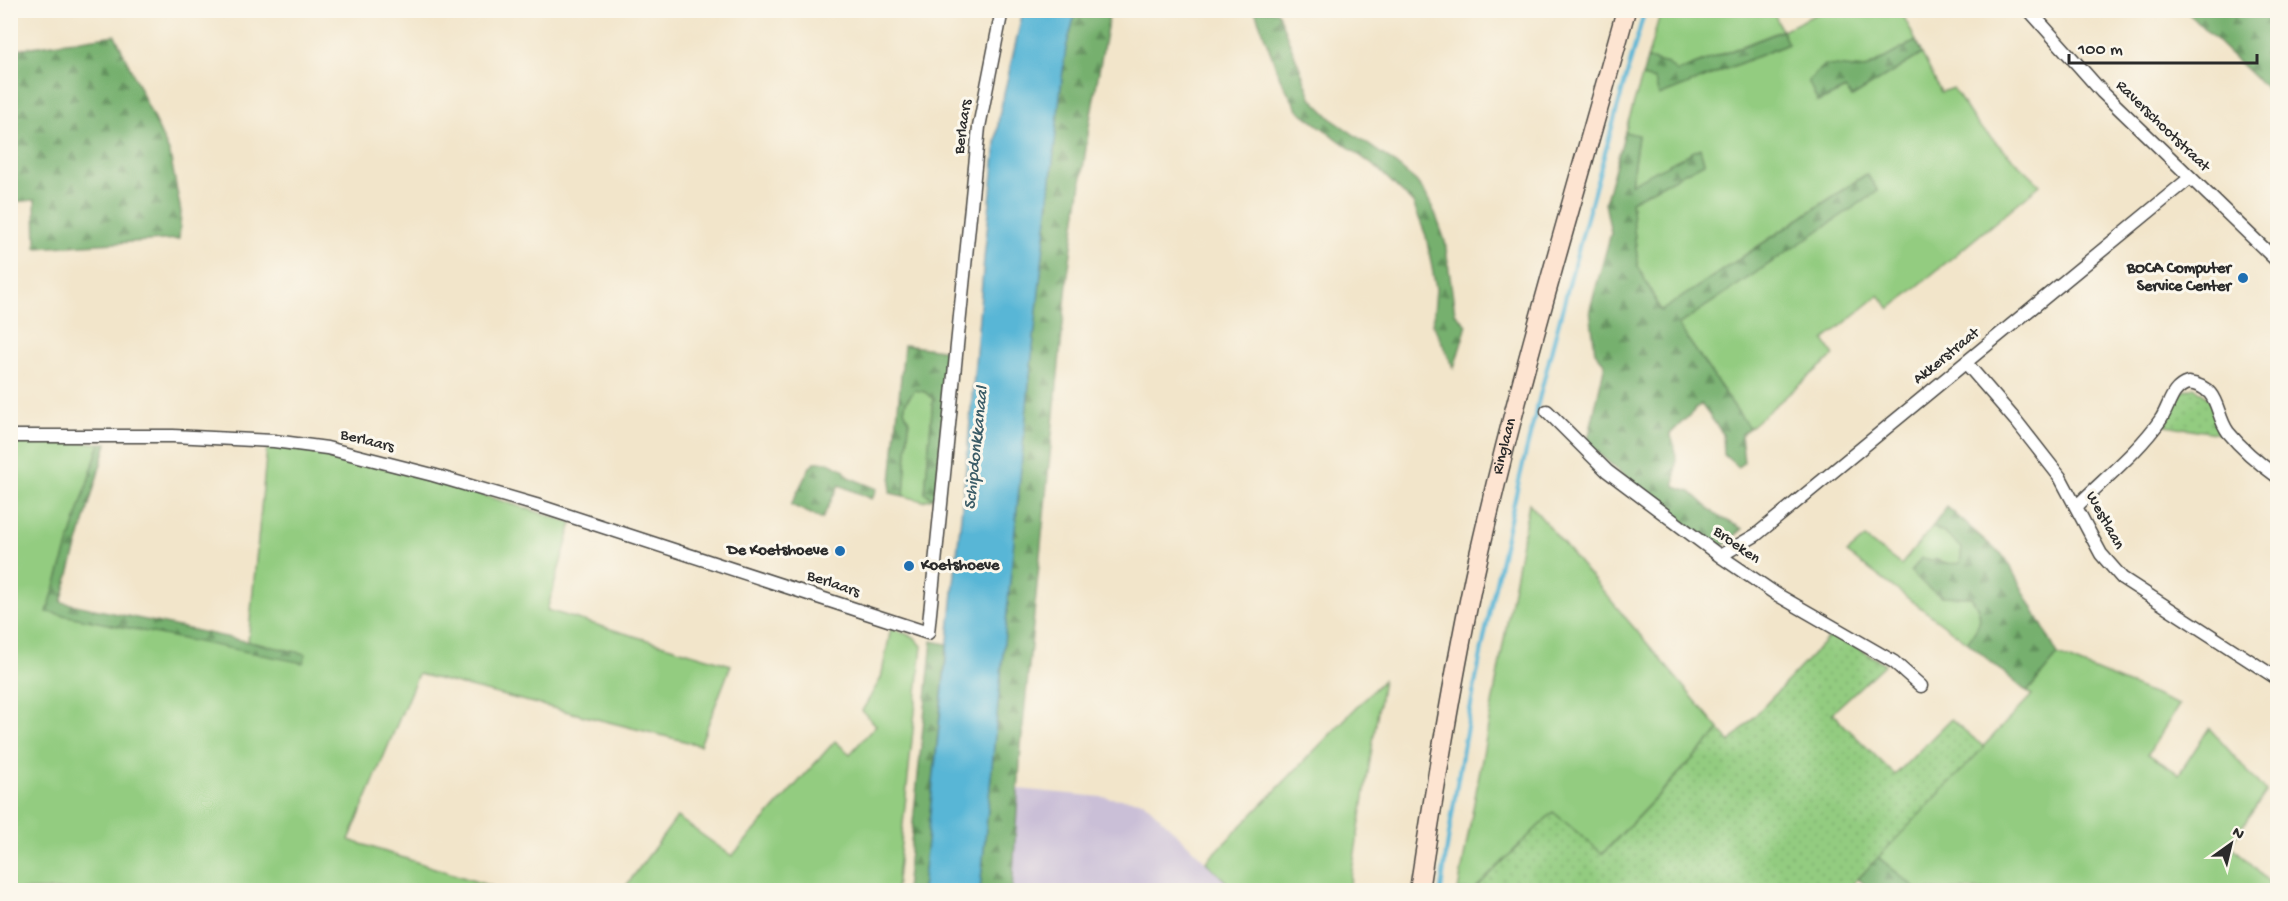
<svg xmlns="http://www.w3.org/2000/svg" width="2288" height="901" font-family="'Gochi Hand',sans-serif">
  <defs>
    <pattern id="forest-firs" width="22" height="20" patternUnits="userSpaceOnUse" patternTransform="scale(1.5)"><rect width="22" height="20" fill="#76b06e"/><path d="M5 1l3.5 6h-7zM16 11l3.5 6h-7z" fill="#618f5b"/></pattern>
    <pattern id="park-dots" width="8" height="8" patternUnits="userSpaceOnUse" patternTransform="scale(1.5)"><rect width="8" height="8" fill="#93cc80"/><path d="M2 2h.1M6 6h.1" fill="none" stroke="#7faf6f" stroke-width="1.8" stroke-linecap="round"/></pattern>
  </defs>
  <rect width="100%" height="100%" fill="#fbf7ec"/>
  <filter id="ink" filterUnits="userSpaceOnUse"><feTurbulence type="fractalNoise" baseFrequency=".0167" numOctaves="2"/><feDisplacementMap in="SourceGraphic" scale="12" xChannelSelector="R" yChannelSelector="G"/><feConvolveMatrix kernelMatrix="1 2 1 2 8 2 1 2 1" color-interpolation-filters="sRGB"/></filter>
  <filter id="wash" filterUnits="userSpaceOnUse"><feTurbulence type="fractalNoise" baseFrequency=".008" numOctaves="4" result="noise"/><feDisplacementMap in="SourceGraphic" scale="24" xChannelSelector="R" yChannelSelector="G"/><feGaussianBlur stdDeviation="1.35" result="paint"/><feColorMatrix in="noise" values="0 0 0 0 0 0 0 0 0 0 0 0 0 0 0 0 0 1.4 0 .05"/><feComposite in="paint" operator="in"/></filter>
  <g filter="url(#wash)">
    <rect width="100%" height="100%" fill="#f2e5ca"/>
    <path fill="#cabfd7" d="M1017,789L1143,801L1235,890H1012Z"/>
    <path fill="#93cc80" stroke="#5f7c56" stroke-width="1.5" d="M1661,11H1773L1782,31L1822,11H1901L1916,41L1865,69H1846L1818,102L1846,89L1852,97L1922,54L1941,92L1953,88L1976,123L2040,185L1890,309L1879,295L1824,340L1834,355L1749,428L1678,325L1877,190L1866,174L1661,311L1638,266L1631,201L1704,162L1700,149L1631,185L1638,136L1625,132L1642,77L1655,80L1659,96L1788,44L1781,31L1676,72L1668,64L1647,59Z
      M915,390L925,392L933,399L925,493L933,498L923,501L904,496L909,422L904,410L906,402Z
      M11,442L100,443L48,612L305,654L248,642L267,447C286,449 307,450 326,454C410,472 491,497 572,523L547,610L731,665L700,745L418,674L349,840L502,890H11Z
      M1529,503L1720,730L1602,854L1553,812L1474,890H1458Z
      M1932,527L1944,533L1962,548L1960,563L1953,565L1935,559L1941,596L1971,597C1985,616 1981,625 1967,642L1847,553L1865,538L1901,565Z
      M891,628L914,637L922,646L896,890H623L677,817L732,856L835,741L850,754L876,725L862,711L881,678Z
      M2058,655L2179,705L2148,754L2179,774L2209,728L2266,792L2230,844L2277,890H1918L1878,857L2032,695L2027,692Z
      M1383,680L1349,890H1235L1206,862Z"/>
    <path fill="url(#forest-firs)" stroke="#506e4c" stroke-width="1.5" d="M1076,11H1110L1090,120L1068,274L1021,746L1012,890H980L1029,385L1061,86L1066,48Z
      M1255,11H1277L1312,99L1333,120L1392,161L1416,181L1425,193L1435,213L1445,241L1455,313L1467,325L1454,368L1433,324L1436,289L1426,236L1413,203L1378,169L1298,110L1280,78Z
      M2186,11H2277L2278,94L2275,97Z
      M1782,31L1788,44L1659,96L1655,80L1642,77L1647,59L1668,64L1677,72Z
      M115,35L170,154L181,212L179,239L36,248L35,200L11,202V50Z
      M1916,41L1922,54L1852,97L1845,89L1818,102L1808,81L1825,65L1865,69Z
      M1625,132L1638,135L1631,184L1700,148L1704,163L1631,201L1638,266L1661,311L1867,174L1878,191L1678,325L1749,428L1741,435L1744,462L1738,467L1724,455L1723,434L1701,404L1670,434C1680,457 1674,465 1675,487L1691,492L1716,515L1743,529L1723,546C1696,541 1613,465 1587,444L1605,364L1595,352L1590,309L1611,233L1605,203Z
      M904,345L949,351L936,495L933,498L925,493L933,399L925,392L915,390L906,401L904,410L909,422L904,496L890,493Z
      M100,443H107L61,602L306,654L303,663L47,612Z
      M815,462H828L843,469L848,477L877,489L872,499L839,485L822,519L791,505L810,467Z
      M1947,507L2006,559L2058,655L2027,692L1967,642C1981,625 1985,616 1971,597L1941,596L1928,588L1911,572L1921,558C1933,559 1949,566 1960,563L1962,548L1944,533L1932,527Z
      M932,641L947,644L922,890H906Z
      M1878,857L1918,890H1872L1858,879Z"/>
    <path fill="url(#park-dots)" stroke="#5f7c56" stroke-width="1.5" d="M2194,387L2214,403L2221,434L2165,425L2181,392Z
      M1833,633L1885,664L1832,713L1895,775L1951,719L1984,747L1847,890H1474L1553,812L1603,854L1720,730L1730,742Z"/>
    <path fill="#58b6d6" stroke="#427080" stroke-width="1.5" d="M1023,11H1076L1066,48L1061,86L1029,385L980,890H922L966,468L984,259L999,116Z"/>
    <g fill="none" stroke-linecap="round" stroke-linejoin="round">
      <path stroke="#58b6d6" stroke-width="4" d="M1441,890C1481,591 1563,300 1645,10"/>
    </g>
  </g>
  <g filter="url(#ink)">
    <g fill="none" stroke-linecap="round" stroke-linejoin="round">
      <g stroke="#494743" stroke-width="15">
        <path id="street" d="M2029,10L2102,92L2278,262
          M1966,363L2017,422L2060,477L2101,554L2122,578L2278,679
          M1547,411L1607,471L1720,556L1776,594L1894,662L1921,686
          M10,436H173L274,441L327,448L433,475L536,505L928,633L979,127L1002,10
          M2077,506C2105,478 2139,451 2161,419C2170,405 2171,388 2188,383C2221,387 2214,413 2228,432C2241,448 2261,465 2278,477
          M1720,556L1756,535L2190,178"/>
      </g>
      <g stroke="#494743" stroke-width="21">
        <g id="secondary">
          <path id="s1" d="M1419,890C1435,786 1452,681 1474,577C1516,386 1574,199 1626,10"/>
        </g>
      </g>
      <use href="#street" stroke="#fff" stroke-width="12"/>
      <use href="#secondary" stroke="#fde4d1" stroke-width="18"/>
    </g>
  </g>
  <g fill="#1f6fb2" stroke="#fbf7ec" stroke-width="2">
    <circle cx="2243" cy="278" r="6"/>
    <circle cx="840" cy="551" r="6"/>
    <circle cx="909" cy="566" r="6"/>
  </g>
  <g text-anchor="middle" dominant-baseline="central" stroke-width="6" stroke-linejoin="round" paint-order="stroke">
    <g font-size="16" fill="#2b2b2b" stroke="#fbf7ec">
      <text transform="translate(964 127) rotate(-82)">Berlaars</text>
      <text transform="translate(2162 127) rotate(44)">Raverschootstraat</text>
      <text transform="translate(1947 357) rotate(-39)">Akkerstraat</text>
      <text transform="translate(367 442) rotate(14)">Berlaars</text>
      <text stroke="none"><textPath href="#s1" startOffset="452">Ringlaan</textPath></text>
      <text transform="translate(2104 521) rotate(61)">Westlaan</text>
      <text transform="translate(1736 546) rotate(35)">Broeken</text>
      <text transform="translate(833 585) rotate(19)">Berlaars</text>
    </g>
    <g font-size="16" font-weight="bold" fill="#2b2b2b" stroke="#fbf7ec" text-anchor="end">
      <text x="2231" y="269">BOCA Computer<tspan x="2231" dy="18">Service Center</tspan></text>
      <text x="828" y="551">De Koetshoeve</text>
      <text x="921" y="566" text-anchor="start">Koetshoeve</text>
    </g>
    <g font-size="18" font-style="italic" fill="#3b5c67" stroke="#fbf7ec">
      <text transform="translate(977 448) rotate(-84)">Schipdonkkanaal</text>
    </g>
  </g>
  <rect width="2288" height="901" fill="none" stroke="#fbf7ec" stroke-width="36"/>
  <g transform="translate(2231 844) rotate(34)" stroke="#fbf7ec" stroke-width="4.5" paint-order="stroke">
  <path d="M0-4.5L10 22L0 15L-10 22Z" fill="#2b2b2b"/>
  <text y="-9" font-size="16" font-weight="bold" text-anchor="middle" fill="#2b2b2b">N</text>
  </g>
  <path d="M2069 54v9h188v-9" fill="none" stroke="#2b2b2b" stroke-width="3"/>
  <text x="2078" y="54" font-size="18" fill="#2b2b2b" stroke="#fbf7ec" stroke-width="4.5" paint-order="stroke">100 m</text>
</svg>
